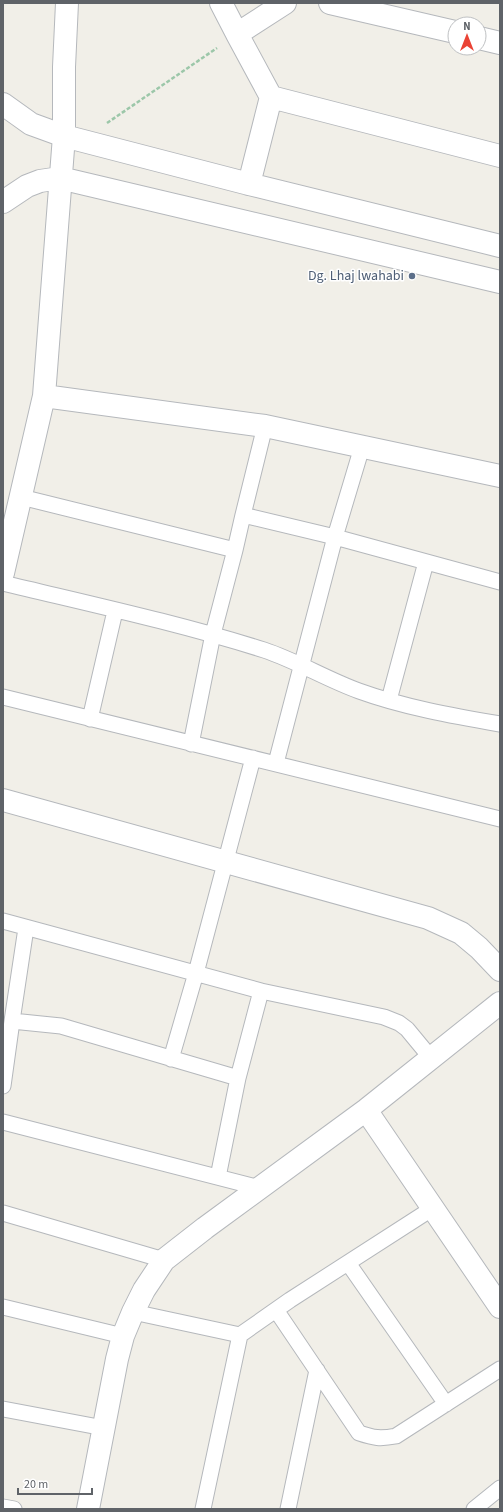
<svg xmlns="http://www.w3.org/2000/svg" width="503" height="1512" font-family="'Source Sans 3',sans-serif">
  <rect width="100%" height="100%" fill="#f1efe8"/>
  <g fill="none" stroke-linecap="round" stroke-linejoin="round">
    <g stroke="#b5b8bc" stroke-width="17">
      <path id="service" d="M21,497L235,550L213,634L191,744
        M243,515L265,426
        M235,550L243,515L335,537L500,582
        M3,583C90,604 178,623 264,650C297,661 326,679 359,691C403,707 453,716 500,724
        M3,697L500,819
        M389,700L426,562
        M90,719L115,611
        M276,763L335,537L362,447
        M3,921L261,991
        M12,1021L26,928
        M171,1059L196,973L253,758
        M3,1086L12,1021L61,1026L238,1078L261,991L384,1017L399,1023L407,1029L431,1058
        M3,1122L260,1188
        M218,1177L238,1078
        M3,1213L164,1260
        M348,1263L446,1404
        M3,1307L123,1336
        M276,1310L359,1433C374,1438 380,1439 396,1436L500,1369
        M133,1312L240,1335
        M3,1409L104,1428
        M3,1507L14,1509
        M203,1509L240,1335L290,1300L433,1208
        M288,1509L317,1370
        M474,1509L500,1488"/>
    </g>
    <g stroke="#b5b8bc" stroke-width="24">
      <path id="minor" d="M221,3L237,34
        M330,3L455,32
        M479,38L500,43
        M271,97L500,156
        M3,104L31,124L64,136L249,184L500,246
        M249,184L271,97L237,34L285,3
        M3,202L27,186L40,181L60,178L500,282
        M44,396L265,426L500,476
        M3,573L44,396L64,136V67L67,3
        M3,800L428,918L461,933L479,948L500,970
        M366,1110L500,1307
        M88,1509L117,1359L123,1336L133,1312L144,1290L164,1260L205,1228L366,1110L500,1003"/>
    </g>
    <path stroke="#9cc7a9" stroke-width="2.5" stroke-dasharray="4 2" stroke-linecap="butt" d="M107,123L217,48"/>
    <use href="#service" stroke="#fff" stroke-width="15"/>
    <use href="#minor" stroke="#fff" stroke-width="22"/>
  </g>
  <circle fill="#5c6f8a" stroke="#fff" stroke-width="1.5" cx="412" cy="276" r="4"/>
  <g text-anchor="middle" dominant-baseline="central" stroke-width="3" stroke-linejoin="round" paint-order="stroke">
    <g font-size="14" fill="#4e5e75" stroke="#fff" text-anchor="end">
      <text x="404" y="276">Dg. Lhaj lwahabi</text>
    </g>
  </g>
  <rect width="503" height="1512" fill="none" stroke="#5f6368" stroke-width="8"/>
  <g transform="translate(467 36)"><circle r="19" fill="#ffffff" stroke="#bfc1c3"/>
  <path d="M0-3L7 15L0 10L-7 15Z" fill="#ea4335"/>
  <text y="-6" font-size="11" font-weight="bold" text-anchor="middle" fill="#5f6368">N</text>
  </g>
  <path d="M18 1488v6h74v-6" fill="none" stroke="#5f6368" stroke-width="2"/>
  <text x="24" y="1488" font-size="12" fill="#5f6368" stroke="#ffffff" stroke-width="3" paint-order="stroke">20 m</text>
</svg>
